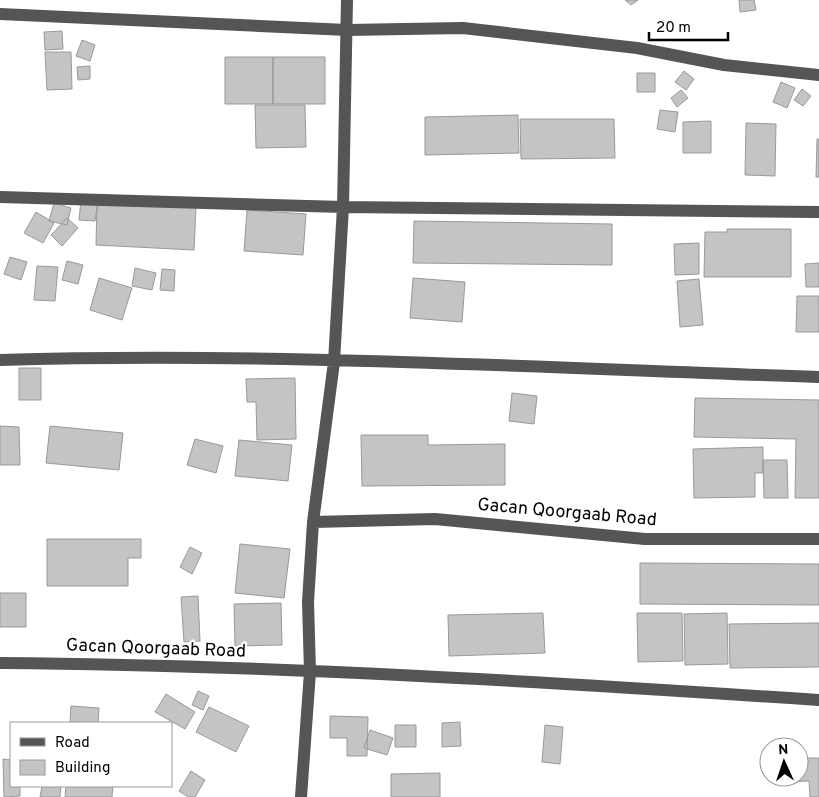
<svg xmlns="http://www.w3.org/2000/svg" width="819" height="797" font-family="Overpass,sans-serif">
  <rect width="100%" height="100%" fill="#fff"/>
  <path fill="#c4c4c4" stroke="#999" d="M625,0H638L631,5Z
    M739,0H754L756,10L740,12Z
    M62,31L63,49L45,50L44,32Z
    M82,40L95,45L90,61L76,56Z
    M45,52H71L72,89L47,90Z
    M225,57H273V104H225Z
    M273,57H325V104H273Z
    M90,66V79L78,80L77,67Z
    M684,71L694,79L686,90L675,82Z
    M637,73H655V92H637Z
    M781,82L795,88L787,108L773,102Z
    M802,89L811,96L803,106L794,100Z
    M681,90L688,98L677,107L671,98Z
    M255,105H305L306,147L256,148Z
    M660,110L678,112L675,132L657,129Z
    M518,115L519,153L425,155V117Z
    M520,119H614L615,158L521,159Z
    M711,121V153H683V122Z
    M746,123L776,124L775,176L745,175Z
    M817,139H819V177H816Z
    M81,200L98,202L95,221L79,220Z
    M54,203L71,208L67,225L49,221Z
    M97,203L196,207L194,250L96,245Z
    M247,210L306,214L303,255L244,251Z
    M36,212L54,223L43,243L24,233Z
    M67,218L78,228L62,246L51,235Z
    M414,221L612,224V265L413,263Z
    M727,229H791V277H704L705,232H727Z
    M699,243V274L675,275L674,244Z
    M10,257L27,262L21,280L4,274Z
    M67,261L83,265L78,284L62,280Z
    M819,263V287H806L805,264Z
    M37,266L58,267L55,301L34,300Z
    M135,268L156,273L152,290L132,286Z
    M162,269L175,270L174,291L160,290Z
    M99,278L132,288L122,320L90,310Z
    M413,278L465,282L462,322L410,318Z
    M699,279L703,325L680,327L677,281Z
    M797,296H819V332H796Z
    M19,368H41V400H19Z
    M295,378L296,439L257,440L256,402H247L246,379Z
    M512,393L537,396L534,424L509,421Z
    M695,398L819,400V498H795L796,439L694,437Z
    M0,426L19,427L20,465H0Z
    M50,426L123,433L119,470L46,463Z
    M361,435H428V445L505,444V485L362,486Z
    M195,439L223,446L216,473L187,465Z
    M239,440L292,445L288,481L235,476Z
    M763,447V473H755V497L694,498L693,449Z
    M763,460H787L788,498H764Z
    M47,539H141V558H128V586H47Z
    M240,544L290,549L284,598L235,593Z
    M190,547L202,553L192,574L180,567Z
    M640,563L819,564V605L640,604Z
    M0,593H26V627H0Z
    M198,596L200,641L184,642L181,597Z
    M281,603L282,645L235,646L234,604Z
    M543,613L545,653L449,656L448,615Z
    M637,613H682L683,661L638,662Z
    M727,613L728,664L685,665L684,614Z
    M819,623V667L730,668L729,624Z
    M198,691L209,696L203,710L192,705Z
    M166,694L195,712L185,729L155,712Z
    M71,706L99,708L98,723L70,722Z
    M209,707L249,726L236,752L196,732Z
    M330,716L368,717L367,756H347V738H330Z
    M460,722L461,746L442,747V723Z
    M395,725H416V747H395Z
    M545,725L563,727L560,764L542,762Z
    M370,730L393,738L387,755L364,748Z
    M799,758H819V797H810L809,781L786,782L785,777H799Z
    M3,759L11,760V786H20V796L4,797Z
    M191,771L205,780L195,797H188L179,791Z
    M440,773V797H391V774Z
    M42,786H61L60,797H40Z
    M66,786H113L112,797H65Z"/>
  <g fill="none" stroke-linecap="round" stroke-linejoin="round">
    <path stroke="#555" stroke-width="12" d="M0,14L347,30L463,28L637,48L724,65L819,75
      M0,197L343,207L819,212
      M0,360C273,352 546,368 819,377
      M313,522L435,519L645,539H819
      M0,663C273,665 546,682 819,700
      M301,797L310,672L308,602L313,522L334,362L343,207L347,0"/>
  </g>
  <g text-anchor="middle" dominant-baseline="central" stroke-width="4.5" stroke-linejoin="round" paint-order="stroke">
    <g font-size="18" fill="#000" stroke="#fff">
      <text transform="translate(567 513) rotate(5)">Gacan Qoorgaab Road</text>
      <text transform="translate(156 649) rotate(2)">Gacan Qoorgaab Road</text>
    </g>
  </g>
  <rect x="10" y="722" width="162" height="65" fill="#ffffff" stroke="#999999"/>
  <rect x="20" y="738" width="25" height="8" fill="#555555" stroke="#999999"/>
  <text x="55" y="747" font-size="15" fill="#000000">Road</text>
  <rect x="20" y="760" width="25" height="15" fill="#c4c4c4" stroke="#999999"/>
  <text x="55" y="772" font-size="15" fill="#000000">Building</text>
  <g transform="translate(784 762) rotate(357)"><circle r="24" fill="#ffffff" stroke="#999999"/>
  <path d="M0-4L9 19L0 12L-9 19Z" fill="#000000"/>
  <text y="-8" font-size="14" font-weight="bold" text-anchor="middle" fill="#000000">N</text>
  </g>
  <path d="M649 32v8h79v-8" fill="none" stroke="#000000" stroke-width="2.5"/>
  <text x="656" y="32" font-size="15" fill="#000000" stroke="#ffffff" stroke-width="4" paint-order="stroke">20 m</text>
</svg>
